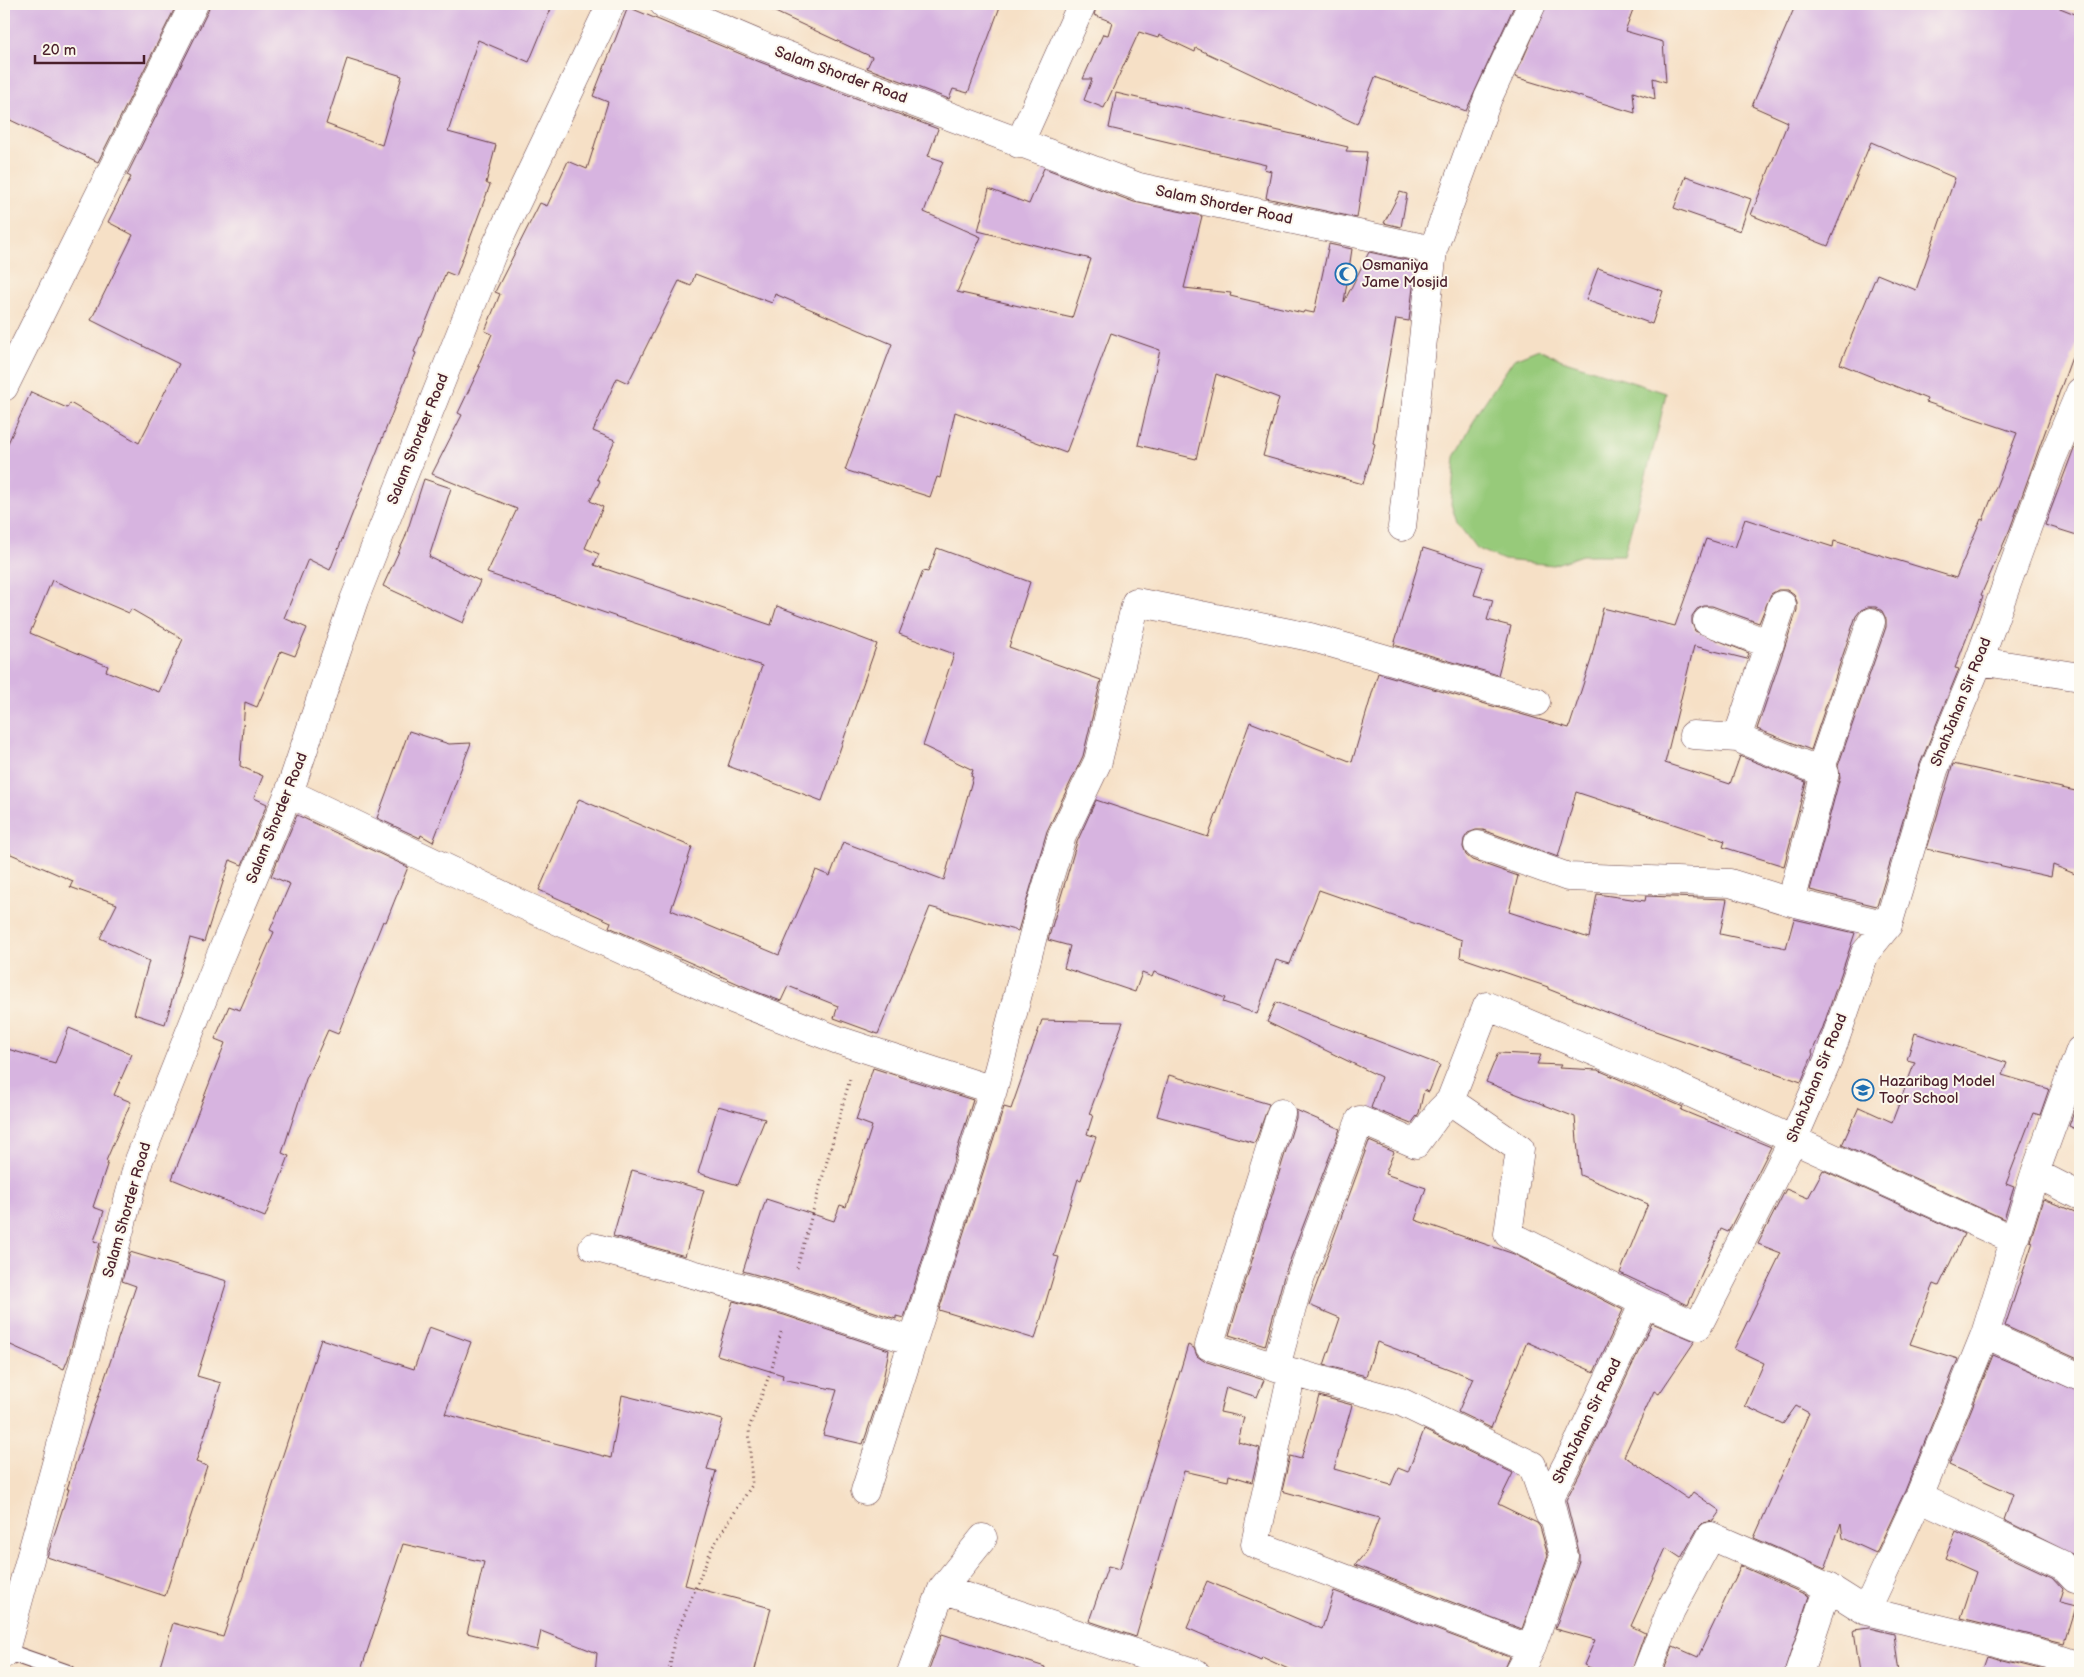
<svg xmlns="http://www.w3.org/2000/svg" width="2084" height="1677" font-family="'Balsamiq Sans',sans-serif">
  <rect width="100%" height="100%" fill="#fbf7ec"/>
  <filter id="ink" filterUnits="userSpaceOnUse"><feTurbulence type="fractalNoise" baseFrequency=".02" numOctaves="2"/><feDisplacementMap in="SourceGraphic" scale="10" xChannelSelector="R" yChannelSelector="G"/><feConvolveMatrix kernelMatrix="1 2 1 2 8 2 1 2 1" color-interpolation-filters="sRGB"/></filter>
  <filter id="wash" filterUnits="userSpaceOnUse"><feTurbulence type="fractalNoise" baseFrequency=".0096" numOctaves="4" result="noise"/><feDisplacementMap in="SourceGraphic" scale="20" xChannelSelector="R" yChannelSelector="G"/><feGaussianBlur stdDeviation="1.12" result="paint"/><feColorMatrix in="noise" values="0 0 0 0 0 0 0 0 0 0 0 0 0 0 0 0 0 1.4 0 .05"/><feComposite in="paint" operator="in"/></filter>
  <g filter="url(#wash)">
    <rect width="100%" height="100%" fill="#f6e0c6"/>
    <path fill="#97ca7a" stroke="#707452" d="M1539,349L1562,360L1666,393L1657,435L1624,555H1582L1553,565L1504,560L1476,548L1457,523L1451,504L1455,457L1478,412L1514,359Z"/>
    <g id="blocks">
      <path fill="#d7b4e0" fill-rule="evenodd" d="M4,4H177L98,162L4,117Z
        M210,4H553L529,62L478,40L448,132L496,145L486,183L490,185L456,276L446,272L414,352L416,353L330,570L308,559L284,618L307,628L295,656L281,651L257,707L245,702L240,766L263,776L254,798L267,804L242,865L230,860L204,942L190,938L165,1024L134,1014L149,961L100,938L117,904L70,887L73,881L4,851V452L31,392L67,408L70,403L139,443L179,364L91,320L133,235L108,222L131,177L127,175L208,11ZM347,59L402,76L382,145L326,124ZM52,580L129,613L131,609L183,639L159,692L106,671L108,666L30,633Z
        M758,4H1001L968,93L953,89L949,99L867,68L872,57Z
        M1097,4H1515L1466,111L1375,77L1357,124L1196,48L1195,52L1159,35L1158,38L1139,32L1104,108L1084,100L1092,79H1083L1103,34L1108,35L1112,22L1094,15Z
        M1547,4H1635L1625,31L1663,42L1666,82L1653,78L1655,99L1633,92L1635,113L1515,77Z
        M1796,4H2050L2080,16V335L2010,529L1981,595L1983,596L1955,668L1959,669L1920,764L1877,906L1810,890L1840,777L1838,766L1886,627V619L1882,611L1876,607H1868L1861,610L1856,616L1811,750L1757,729L1797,610V602L1794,595L1787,590H1778L1771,594L1759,623L1712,606H1704L1697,609L1692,616V623L1695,631L1749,653L1747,659L1694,646L1665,763L1730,784L1740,756L1806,782L1784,866L1723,847L1725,841L1576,792L1558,857L1483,830H1476L1468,833L1464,839L1463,847L1466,855L1472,860L1518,876L1509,912L1589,938L1597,894L1645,901L1646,896L1727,899L1720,934L1786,948L1794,919L1855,933L1822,1030L1812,1052L1813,1054L1801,1082L1644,1027L1548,989V987L1460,957L1462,940L1319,890L1290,964L1276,960L1257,1014L1223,1002L1225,998L1154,972L1152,977L1142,973L1135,992L1064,968L1070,946L1048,940L1077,842L1096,800L1208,837L1250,722L1352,762L1378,673L1569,728L1591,660L1603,608L1675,626L1706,539L1735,548L1745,519L1833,547L1834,541L1956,578L1981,519L1983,520L2017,433L1926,402L1927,399L1840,364L1877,274L1916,290L1955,178L1871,142L1828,246L1751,215L1788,122L1752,106Z
        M628,7L760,62L938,129L928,156L943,161L924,212L981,237L957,292L1072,318L1091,259L978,231L989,189L1029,204L1044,168L1134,202L1202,216L1184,288L1231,293L1230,296L1303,313L1304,311L1314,313L1329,244L1352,249L1344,302L1369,252L1416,262L1409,321L1396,319L1373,443L1375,444L1363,484L1263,456L1279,398L1216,374L1196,459L1138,445L1160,350L1111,333L1066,453L955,412L940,478L937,477L930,497L845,470L892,344L775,294L772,303L695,274L691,286L679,281L628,383L617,378L593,431L615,440L597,479L600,481L590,501L603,507L585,548L599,554L594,565L771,625L777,606L877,644L822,801L728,766L762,666L487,573L517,509L432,474L462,415L458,413L480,367L478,366L492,334L485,331L500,294L495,292L540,203L547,206L568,161L587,169L608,102L593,96Z
        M1116,93L1348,147L1346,151L1367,152L1357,218L1266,198L1271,171L1264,169L1266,165L1109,128Z
        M1686,176L1751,199L1740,231L1674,208Z
        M1400,192L1407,194L1401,227L1384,223Z
        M1598,268L1663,291L1652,324L1586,300Z
        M2076,443L2080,444V536L2045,525Z
        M424,479L451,488L429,557L480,581L463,623L383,586L405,538Z
        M937,548L1030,582L1009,647L1101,680L1083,756L1047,831L1018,931L930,907L878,1034L834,1018L838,1006L788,986L781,1001L757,992L609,927L611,922L539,890L579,799L692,847L671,910L779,955L816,870L830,876L843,842L944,880L973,777L971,776L973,770L923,746L954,654L899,634L923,571L928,572Z
        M1423,548L1483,567L1474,595L1493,600L1487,620L1511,626L1498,675L1394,645Z
        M409,731L449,744L471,743L433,842L421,835L420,838L377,818Z
        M1953,764L2080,792V876L2053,865L2051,877L1927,849Z
        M297,815L408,867L386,922L383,921L338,1034L328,1030L306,1079L282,1153L289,1156L265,1217L172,1179L225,1043L215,1039L229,1006L240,1010L274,932L270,930L290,884L271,876Z
        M1276,1002L1440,1065L1429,1092L1424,1090L1419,1113L1411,1124L1371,1108L1381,1077L1267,1022Z
        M1042,1020L1123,1022L1089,1114L1093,1115L1087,1134L1096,1137L1081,1180L1078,1179L1054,1256L1059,1257L1035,1339L939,1310L1004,1107L1011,1109Z
        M69,1028L132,1054L114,1095L131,1102L106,1161L108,1162L93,1207L104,1211L94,1241L100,1243L68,1359L64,1369L4,1342V1048L55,1063Z
        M1915,1033L2007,1063L2002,1075L2049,1089L2040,1115L2033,1113L2006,1184L2014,1187L2004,1219L1842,1145L1859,1107L1892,1122L1915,1062L1907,1060Z
        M1498,1053L1541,1055L1537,1064L1561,1065L1559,1068L1598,1070L1683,1107L1681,1110L1771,1147L1728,1232L1721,1229L1688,1305L1620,1273L1648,1204L1580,1175L1575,1117L1486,1082Z
        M873,1068L973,1100L904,1318L896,1316V1319L793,1285L743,1271L766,1199L834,1221L840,1205L846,1207L872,1126L856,1120Z
        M1169,1075L1269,1104L1255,1143L1157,1116Z
        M2079,1098L2080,1099V1131L2069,1126Z
        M718,1106L765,1119L738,1185L698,1173Z
        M1296,1110L1340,1129L1284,1276L1265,1346L1229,1335L1296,1118Z
        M1369,1141L1394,1152L1385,1174L1426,1188L1415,1220L1514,1254L1623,1310L1594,1372L1527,1342L1491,1428L1458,1412L1473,1378L1377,1342L1366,1376L1324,1365L1340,1318L1309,1305Z
        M632,1170L704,1190L685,1256L613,1236Z
        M1823,1170L1964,1234L1939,1286L1934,1284L1910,1344L1958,1359L1905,1491L1876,1553L1843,1538L1841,1523L1825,1569L1754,1538L1809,1413L1796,1406L1783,1424L1745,1406L1764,1363L1734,1349L1781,1253L1758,1244L1786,1189L1808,1198Z
        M2043,1199L2080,1214V1360L2005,1326L2033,1242L2030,1241Z
        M130,1252L227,1281L197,1376L221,1383L196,1462L207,1466L165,1596L47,1557L69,1489H67L136,1286L122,1281Z
        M733,1301L784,1315L889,1350L881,1390L863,1444L823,1435L837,1390L782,1379L783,1375L717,1355Z
        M1652,1323L1695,1341L1659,1394L1654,1391L1624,1456L1688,1499L1693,1492L1720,1511L1713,1521L1703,1523L1698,1528L1681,1558L1666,1548L1631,1626L1645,1633L1631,1673H1602L1584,1665L1595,1640L1555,1629L1579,1561V1552L1566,1500L1594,1446Z
        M429,1327L471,1342L445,1414L611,1458L622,1395L723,1420L707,1469L716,1471L685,1585L771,1608L754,1673H595L597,1653L541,1631L537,1650L467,1633L484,1562L403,1544L360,1673H158L173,1623L223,1637L321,1339L414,1369Z
        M1188,1345L1194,1348L1197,1356L1204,1361L1264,1380L1257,1397L1226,1387L1220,1412L1244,1417L1238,1442L1260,1448L1252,1482L1229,1475L1228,1481L1184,1471L1136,1637L1089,1621L1108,1566L1120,1569Z
        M1993,1355L2080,1392V1534L2074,1555L2004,1520L2013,1494L1949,1465Z
        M1319,1396L1352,1405L1334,1469L1391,1485L1398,1468L1408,1472L1424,1430L1513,1473L1498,1504L1537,1523L1540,1527L1548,1555L1522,1629L1355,1565L1366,1552L1379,1518L1282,1491L1290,1456L1301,1459Z
        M1956,1532L2052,1577L2063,1589L2059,1603L2075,1607L2064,1643L1961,1618L1976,1572L1945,1558Z
        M1741,1566L1809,1596L1784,1673H1663L1673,1646L1698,1657Z
        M1207,1581L1322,1629L1334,1591L1509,1657L1502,1673H1297L1262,1657L1261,1660L1187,1628Z
        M1869,1628L1894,1634L1899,1673H1860L1854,1630Z
        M942,1634L1045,1667L1044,1673H928Z
        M1987,1656L2052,1672L2055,1673H1981Z"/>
    </g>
  </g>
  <g filter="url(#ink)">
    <use href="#blocks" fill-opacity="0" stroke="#643c42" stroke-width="1"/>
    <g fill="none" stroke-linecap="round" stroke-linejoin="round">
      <g stroke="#643c42" stroke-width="18">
        <path id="service" d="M5,1651L68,1673"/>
      </g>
      <g stroke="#643c42" stroke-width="29">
        <path id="minor" d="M664,4L765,47L1139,187L1433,250
          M1019,144L1082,4
          M4,387L194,4
          M1402,527L1433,250L1488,98L1532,4
          M1782,605L1737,738L1825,773L1791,902
          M1707,621L1770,644
          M1979,661L2080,677
          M1693,735L1737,738
          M1820,771L1871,622
          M289,793L521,904L717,993L838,1040L993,1090
          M1478,845L1568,877L1730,883L1791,902L1888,925
          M2080,1050L2035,1173L1985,1334L1919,1497L1866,1611L2056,1657L2080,1665
          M1450,1101L1487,1006L1664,1081L2014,1240
          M1281,1113L1209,1346L1292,1372L1255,1544L1531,1649
          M2035,1173L2080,1196
          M593,1247L788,1300L912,1341
          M1985,1334L2080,1377
          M1276,1367L1299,1282L1360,1120L1416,1144L1440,1111L1450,1101L1520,1149L1508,1234L1644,1303
          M1292,1372L1401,1402L1532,1465L1549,1514
          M865,1491L993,1090L1041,905L1062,836L1098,761L1136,602L1310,637L1536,702
          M1919,1497L2061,1564L2075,1579L2080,1580
          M1828,1587L1866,1611
          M942,1589L983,1538
          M4,1654L139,1160L218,961L289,793L354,600L492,254L611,4
          M911,1673L942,1589L1196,1673
          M1518,1673L1531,1649L1564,1556L1549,1498L1580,1439L1644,1303L1698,1326L1793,1140L1828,1060L1865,953L1888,925L1934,770L1979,661L2052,459L2080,392
          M1646,1673L1671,1610L1711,1536L1828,1587L1799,1673"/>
      </g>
      <path stroke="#643c42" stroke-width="3" stroke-dasharray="1 4" stroke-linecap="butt" d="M797,1268L850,1079
        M669,1673L674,1640L712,1548L752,1485L749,1428L772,1368L781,1332"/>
      <use href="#service" stroke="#fff" stroke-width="16"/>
      <use href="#minor" stroke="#fff" stroke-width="28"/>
    </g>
  </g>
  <defs>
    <g id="mosque-ring" transform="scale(1.125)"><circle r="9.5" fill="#fbf7ec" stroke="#1f6fb2" stroke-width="1.5"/><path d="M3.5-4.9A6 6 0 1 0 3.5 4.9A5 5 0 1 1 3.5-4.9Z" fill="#1f6fb2"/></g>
    <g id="school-ring" transform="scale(1.125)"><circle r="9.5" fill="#fbf7ec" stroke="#1f6fb2" stroke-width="1.5"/><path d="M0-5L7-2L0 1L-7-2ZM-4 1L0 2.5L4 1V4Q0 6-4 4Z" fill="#1f6fb2"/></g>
  </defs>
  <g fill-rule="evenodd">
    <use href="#mosque-ring" x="1346" y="274"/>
    <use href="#school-ring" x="1863" y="1090"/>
  </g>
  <g text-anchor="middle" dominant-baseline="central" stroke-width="4" stroke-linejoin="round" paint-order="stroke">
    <g font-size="15" fill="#4a1f2b" stroke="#fbf7ec">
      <text transform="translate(841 75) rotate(20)">Salam Shorder Road</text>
      <text transform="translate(1224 205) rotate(12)">Salam Shorder Road</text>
      <text transform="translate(418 439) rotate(-68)">Salam Shorder Road</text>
      <text transform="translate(1961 702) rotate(-68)">ShahJahan Sir Road</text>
      <text transform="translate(277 818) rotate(-68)">Salam Shorder Road</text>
      <text transform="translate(1817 1078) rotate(-68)">ShahJahan Sir Road</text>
      <text transform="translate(127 1210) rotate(-74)">Salam Shorder Road</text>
      <text transform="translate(1587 1421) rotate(-64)">ShahJahan Sir Road</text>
    </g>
    <g font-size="15" fill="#4a1f2b" stroke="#fbf7ec" text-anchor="start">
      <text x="1362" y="265">Osmaniya<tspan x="1362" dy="17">Jame Mosjid</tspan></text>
      <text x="1879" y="1081">Hazaribag Model<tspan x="1879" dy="17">Toor School</tspan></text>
    </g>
  </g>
  <rect width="2084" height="1677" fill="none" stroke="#fbf7ec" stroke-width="20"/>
  <path d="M35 55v8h109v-8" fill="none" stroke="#4a1f2b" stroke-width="2.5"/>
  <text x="42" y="55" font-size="15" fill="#4a1f2b" stroke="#fbf7ec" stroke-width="4" paint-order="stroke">20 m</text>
</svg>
